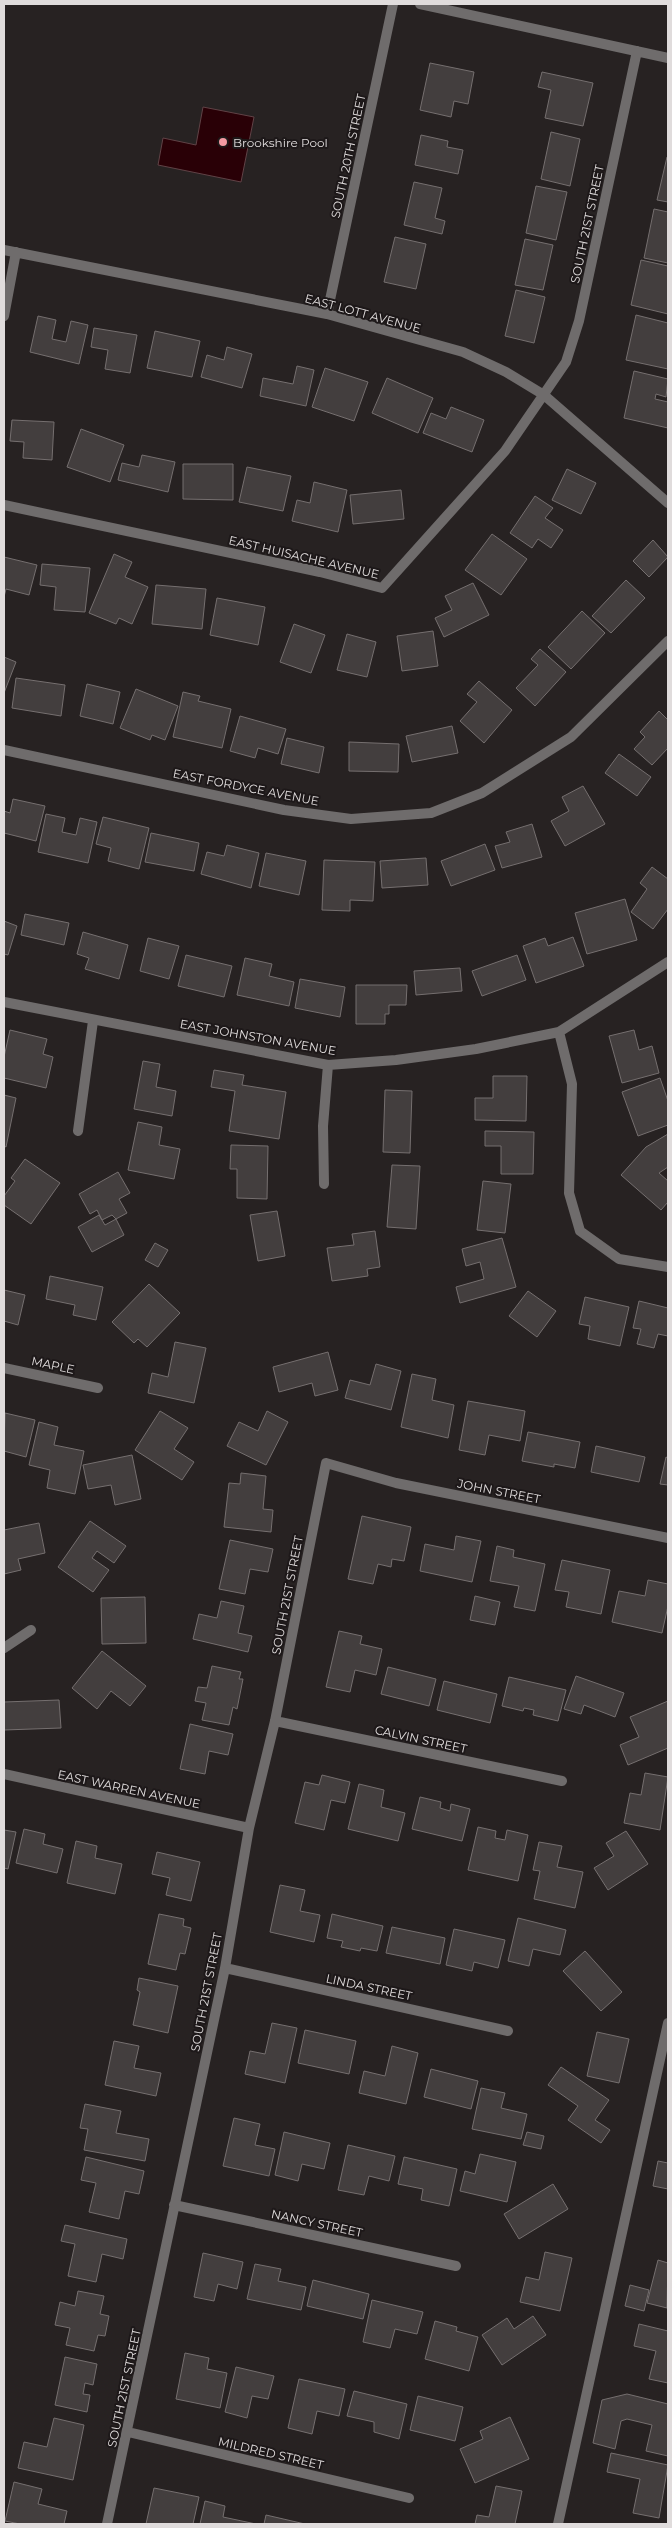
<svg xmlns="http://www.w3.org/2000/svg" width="672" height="2528" font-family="Montserrat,sans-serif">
  <rect width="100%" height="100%" fill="#272222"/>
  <path fill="#290006" stroke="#604246" d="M203,107L254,117L241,182L158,165L163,138L196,145Z"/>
  <path fill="#433e3e" stroke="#756f6f" d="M430,63L474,72L468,104L454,101L451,117L420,110Z
    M542,72L593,83L583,126L545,118L551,90L538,87Z
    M551,132L580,139L570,186L541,179Z
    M421,135L448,141L447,147L463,150L458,174L415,165Z
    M667,157L668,158V202L657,200Z
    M414,182L442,188L435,218L445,221L442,234L404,225Z
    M536,186L567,192L556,240L526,233Z
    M654,209L668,212V263L644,258Z
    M395,237L426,244L416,289L384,282Z
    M525,239L553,245L543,290L515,285Z
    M641,260L668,266V314L631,305Z
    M516,290L545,297L534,343L505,336Z
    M636,315L668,323V369L626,360Z
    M38,316L56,320L52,339L66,342L71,321L88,325L79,364L30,352Z
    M94,328L137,335L130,373L105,369L108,350L91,347Z
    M155,331L200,341L192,377L147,368Z
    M227,347L252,354L242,388L201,377L207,355L224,360Z
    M297,366L314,370L306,406L260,396L263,378L293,384Z
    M325,368L368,382L354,421L312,407Z
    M634,371L668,379L666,397L656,394L655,399L668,402V428L624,418Z
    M387,378L433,398L418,433L372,413Z
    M451,407L484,420L472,452L423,433L431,413L446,419Z
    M12,420L54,422L52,460L23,458L24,442L10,441Z
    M81,429L124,445L110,482L67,467Z
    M142,455L175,462L168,492L118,480L122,463L139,467Z
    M183,464H233V500L183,499Z
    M247,467L291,476L283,511L239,502Z
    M567,469L596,483L581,514L552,500Z
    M314,482L347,490L338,532L292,521L297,500L310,503Z
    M401,490L404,519L353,524L350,495Z
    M535,496L553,508L545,518L563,530L551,548L538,539L532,548L510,533Z
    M492,534L527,559L501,595L465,570Z
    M653,540L668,557L649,577L633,561Z
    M114,554L132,562L125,577L148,587L132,624L119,618L116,624L89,613Z
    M4,557L37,565L29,595L6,589L4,597Z
    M42,564L90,568L85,612L54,610L56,587L40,585Z
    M626,580L645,598L611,633L592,616Z
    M473,583L489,615L444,637L435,618L452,610L445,596Z
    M156,585L206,589L202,629L152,624Z
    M217,598L265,607L258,645L210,635Z
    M582,611L605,633L571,669L548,647Z
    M294,624L325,635L311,673L280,662Z
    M433,631L438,666L402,671L397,636Z
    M347,634L376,642L367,677L337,670Z
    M540,649L566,672L535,706L516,688L538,665L531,659Z
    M4,657L16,662L4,693Z
    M16,678L65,685L61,716L12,708Z
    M479,681L512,710L484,743L460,721L477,702L467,694Z
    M87,684L120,692L113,724L80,716Z
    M136,689L178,706L165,740L152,735L150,740L120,728Z
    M183,692L200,696L198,701L231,709L222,748L173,737Z
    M659,711L668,720V748L652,765L634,749L645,737L640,732Z
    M240,716L286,729L278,754L258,748L255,758L230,751Z
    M452,726L458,753L412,762L406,736Z
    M287,738L324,747L319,773L281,764Z
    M349,742L399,744L398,772L349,771Z
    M619,754L651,777L637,796L605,773Z
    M583,786L605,824L565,846L551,821L569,811L562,797Z
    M13,799L45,806L36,841L4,833V811L10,813Z
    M46,814L65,818L62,832L76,835L80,818L97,822L88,863L38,852Z
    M103,817L149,828L139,869L108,861L111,848L96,844Z
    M532,824L542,857L502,868L495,846L510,842L506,832Z
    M151,833L199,843L194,871L145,862Z
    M485,844L495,870L451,886L441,861Z
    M227,845L259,853L251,888L201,874L207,852L224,856Z
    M266,853L306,861L299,895L259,886Z
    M426,858L428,885L382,888L380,861Z
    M324,860L375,862L373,901L350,900V911L322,910Z
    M652,867L668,879V909L653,929L631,912L647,889L640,883Z
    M625,899L637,940L587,954L575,913Z
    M25,914L69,923L64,945L21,935Z
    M4,921L17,926L8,955L4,954Z
    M83,932L128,945L119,979L85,969L89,958L77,954Z
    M573,937L584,966L536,983L523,946L545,938L548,946Z
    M148,938L179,946L169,979L140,971Z
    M186,955L232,966L224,997L178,986Z
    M517,955L526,980L482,996L472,971Z
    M245,958L272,964L269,976L294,982L289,1006L237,995Z
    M460,968L462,991L416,995L414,971Z
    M300,979L345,987L340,1017L295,1008Z
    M356,985H407L406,1005H389V1014H385V1024H356Z
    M10,1030L47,1039L43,1054L53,1057L46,1088L4,1078V1057Z
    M634,1030L639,1050L652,1046L659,1073L622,1083L609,1036Z
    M143,1061L160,1064L156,1087L176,1091L172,1116L134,1109Z
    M214,1070L244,1075L242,1085L286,1092L279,1139L229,1131L235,1091L211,1087Z
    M493,1076H527L526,1121L475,1120V1098H493Z
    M660,1078L668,1101V1125L638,1136L622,1092Z
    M385,1090L412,1091L410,1153L383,1152Z
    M4,1095L16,1098L6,1147L4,1146Z
    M138,1122L162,1127L159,1145L180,1149L174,1179L128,1170Z
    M485,1131L534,1132L533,1174H501V1146H485Z
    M668,1134V1167L659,1173L668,1181V1202L661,1210L621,1175L646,1147Z
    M231,1145L268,1146L267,1199L237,1198V1169H230Z
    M25,1159L60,1183L31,1224L4,1205V1196L15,1181L11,1178Z
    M392,1165L420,1166L416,1229L387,1227Z
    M118,1172L130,1193L119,1199L127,1213L116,1219L112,1215L102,1220L97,1210L90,1214L79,1194Z
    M483,1181L511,1184L505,1233L477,1230Z
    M277,1211L285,1256L258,1261L250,1215Z
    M99,1215L105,1225L116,1219L124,1235L92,1252L78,1227Z
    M375,1231L380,1267L367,1269L368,1276L332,1281L327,1248L354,1245L352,1234Z
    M502,1238L516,1287L460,1303L456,1287L484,1279L480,1262L466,1266L462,1249Z
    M155,1243L168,1250L158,1267L145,1260Z
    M50,1276L103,1287L96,1320L73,1315L75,1305L46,1299Z
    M149,1284L180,1313L147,1347L138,1339L134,1343L112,1322Z
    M4,1290L25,1295L18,1325L4,1321Z
    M528,1291L556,1311L537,1337L509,1316Z
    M585,1297L629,1307L620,1346L588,1339L590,1326L579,1324Z
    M639,1301L668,1308V1336L658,1334L654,1348L637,1344L641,1329L633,1328Z
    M175,1342L206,1348L194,1403L148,1393L152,1373L168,1377Z
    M328,1352L338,1390L315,1396L312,1383L279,1392L273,1367Z
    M376,1364L401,1371L391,1410L345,1398L350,1380L370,1385Z
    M412,1374L436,1379L432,1400L454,1405L448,1438L401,1427Z
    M468,1401L525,1411L520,1441L489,1435L485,1455L459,1450Z
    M160,1411L188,1428L174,1449L194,1462L182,1480L135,1450Z
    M267,1411L288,1422L266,1465L227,1446L239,1422L258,1431Z
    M5,1413L35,1420L26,1457L4,1451Z
    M39,1422L58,1427L54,1445L84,1451L75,1494L47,1488L50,1470L29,1465Z
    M528,1432L580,1442L575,1468L554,1464V1467L522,1461Z
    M596,1446L645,1457L639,1482L591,1472Z
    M132,1455L141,1499L115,1505L111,1485L88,1489L83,1465Z
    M666,1457L668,1458V1485L660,1484Z
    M241,1473L266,1476L263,1509L273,1510L271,1532L224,1527L229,1483L240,1484Z
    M362,1516L411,1527L404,1561L392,1559L391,1567L378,1564L373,1584L348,1579Z
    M90,1521L126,1546L114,1563L97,1551L92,1558L109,1570L93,1592L58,1567Z
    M39,1523L45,1553L18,1559L21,1570L4,1574V1530Z
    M456,1536L481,1541L472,1582L420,1571L425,1544L454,1550Z
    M230,1540L273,1549L268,1572L250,1569L245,1594L219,1589Z
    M497,1546L514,1550L513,1557L545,1564L535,1611L514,1607L519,1586L490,1581Z
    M562,1560L610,1570L601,1614L566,1607L569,1592L555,1590Z
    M648,1580L668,1584V1606L662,1633L612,1622L619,1591L645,1596Z
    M475,1596L500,1602L495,1625L470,1620Z
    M145,1597L146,1643L102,1644L101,1598Z
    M221,1601L244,1606L238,1633L252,1636L248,1652L193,1639L199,1614L217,1618Z
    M339,1631L362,1636L360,1644L382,1649L376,1675L355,1670L350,1692L326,1687Z
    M102,1651L146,1686L130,1706L111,1691L97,1709L72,1688Z
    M212,1666L241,1672L239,1679H243L237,1709L233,1707L229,1725L202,1720L206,1703L195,1701L198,1687L207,1688Z
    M388,1667L436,1679L429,1706L381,1694Z
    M576,1676L624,1693L615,1717L584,1705L581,1714L564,1709Z
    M509,1677L566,1690L558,1721L533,1715L534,1710L524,1708L523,1711L502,1706Z
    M444,1681L497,1694L490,1723L437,1710Z
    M59,1700L61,1728L4,1730V1702Z
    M668,1701V1748L628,1765L620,1745L639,1737L630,1717Z
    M190,1724L233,1734L228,1755L209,1751L205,1774L180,1769Z
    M645,1773L668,1777L660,1830L624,1823L630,1793L641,1795Z
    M322,1775L350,1782L345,1803L331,1800L324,1830L295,1823L305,1782L319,1785Z
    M359,1784L384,1790L381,1807L405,1813L398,1841L348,1829Z
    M420,1797L441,1802L440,1808L450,1811L451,1804L470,1809L462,1841L412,1829Z
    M478,1827L496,1831L495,1838L505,1840L507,1830L528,1835L518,1881L468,1870Z
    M24,1829L45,1834L43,1844L63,1849L57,1873L16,1863Z
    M4,1830L16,1832L8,1869L4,1868Z
    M626,1831L648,1864L608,1890L594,1868L614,1856L606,1843Z
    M76,1841L97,1846L95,1858L122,1864L115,1894L67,1883Z
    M539,1842L562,1846L557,1867L583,1872L575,1908L534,1899L540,1871L533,1870Z
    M157,1852L200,1862L191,1901L166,1895L170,1878L152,1874Z
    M280,1885L305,1890L300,1911L320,1915L314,1942L270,1932Z
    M159,1914L184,1919L183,1926L191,1928L185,1954L180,1953L176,1970L148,1964Z
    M332,1914L383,1926L377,1951L361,1948L360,1951L341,1947L343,1941L327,1938Z
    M518,1918L566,1930L560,1955L533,1949L529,1966L508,1961Z
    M392,1927L445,1938L440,1964L386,1953Z
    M454,1929L505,1940L498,1968L474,1962L472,1971L446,1965Z
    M585,1951L622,1992L601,2011L563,1971Z
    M139,1978L178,1986L168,2033L133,2025L140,1992L137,1990Z
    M272,2023L297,2028L285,2083L245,2074L250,2051L265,2054Z
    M305,2030L356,2041L349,2074L298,2063Z
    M597,2032L629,2039L619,2083L587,2076Z
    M114,2041L139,2046L134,2068L161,2073L156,2096L105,2085Z
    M392,2046L418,2053L406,2104L359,2093L364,2071L385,2076Z
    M561,2067L609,2100L595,2120L610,2130L601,2143L568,2120L578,2106L548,2085Z
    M431,2069L478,2081L471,2109L424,2097Z
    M481,2088L505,2093L501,2108L527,2114L521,2139L472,2129Z
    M85,2104L121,2111L116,2133L149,2139L145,2161L84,2150L88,2129L80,2128Z
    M234,2118L260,2124L255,2145L275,2149L269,2176L223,2166Z
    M284,2132L330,2143L324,2169L302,2164L298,2181L275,2175Z
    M527,2132L544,2136L541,2149L523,2145Z
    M348,2145L395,2156L389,2181L369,2176L364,2195L338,2190Z
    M480,2154L516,2162L507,2202L460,2191L465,2171L475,2174Z
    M86,2157L144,2171L139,2194L125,2191L119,2219L89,2212L96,2183L81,2180Z
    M404,2157L457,2169L449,2206L421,2200L423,2189L398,2184Z
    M658,2161L668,2163V2189L653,2186Z
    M553,2184L568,2209L519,2239L504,2214Z
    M65,2225L127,2239L123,2259L102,2254L96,2282L68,2276L75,2244L61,2241Z
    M545,2252L572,2258L560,2311L520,2302L526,2277L539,2280Z
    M203,2253L243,2262L237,2289L218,2284L214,2301L194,2297Z
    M658,2260L668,2263L667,2308L647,2303Z
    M255,2264L281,2269L278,2281L306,2287L301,2310L247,2299Z
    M313,2280L369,2294L363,2319L307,2306Z
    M630,2285L649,2290L644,2311L625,2306Z
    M78,2291L104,2296L100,2314L109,2316L105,2336L98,2335L94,2351L66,2345L70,2328L55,2325L60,2302L75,2306Z
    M372,2300L423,2312L417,2334L395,2329L390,2348L363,2342Z
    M533,2316L546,2335L502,2365L482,2335L507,2318L514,2329Z
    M435,2321L457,2327L456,2331L478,2337L469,2371L425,2359Z
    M639,2324L668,2331V2383L649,2379L656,2351L634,2346Z
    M185,2353L209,2358L207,2369L227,2373L220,2408L176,2399Z
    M65,2357L97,2364L93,2385L85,2383L83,2394L90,2395L87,2412L55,2405Z
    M236,2367L274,2376L268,2399L252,2396L247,2418L225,2412Z
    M299,2379L345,2389L339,2416L317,2411L312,2434L288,2428Z
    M354,2391L407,2404L399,2439L374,2432V2422L347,2416Z
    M627,2394L668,2404V2456L646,2451L652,2425L627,2419L621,2421L615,2449L593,2443L602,2400Z
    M418,2396L463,2407L455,2441L410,2430Z
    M510,2417L529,2459L475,2483L460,2449L483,2439L480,2431Z
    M54,2418L84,2425L73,2480L18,2468L24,2442L47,2447Z
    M611,2453L668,2465L659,2518L633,2513L640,2479L607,2472Z
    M14,2482L42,2489L38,2504L67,2511L64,2524H20L5,2521Z
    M496,2486L522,2491L515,2524H475L477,2515L489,2517Z
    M154,2488L199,2497L193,2524H146Z
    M205,2501L225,2506L223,2517L256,2524H200Z
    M266,2515L305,2524H264Z"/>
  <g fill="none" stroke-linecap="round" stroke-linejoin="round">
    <path stroke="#6f6c6c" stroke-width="10" d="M558,2524L668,2023"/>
    <path stroke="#6f6c6c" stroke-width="10" d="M420,4L668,58
      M4,250L327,314L463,352L506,372L544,395L668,503
      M327,314L393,4
      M4,316L16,252
      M4,505L320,572L382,588L505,451L566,362L579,321L637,51
      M4,750L284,810L351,819L431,813L482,793L571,737L668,641
      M4,1002L328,1065L396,1060L476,1049L559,1032L668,962
      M559,1032L572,1084L569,1193L580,1231L619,1259L668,1267
      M78,1131L93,1021
      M324,1184L323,1126L328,1065
      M4,1368L98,1388
      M4,1648L31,1630
      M275,1721L562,1781
      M4,1774L249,1828
      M225,1968L508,2031
      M174,2205L456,2266
      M128,2432L409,2498
      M107,2524L225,1968L249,1828L275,1721L326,1463L396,1483L668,1538"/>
  </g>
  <circle fill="#f49aa2" stroke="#1d1819" stroke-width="2" cx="223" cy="142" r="5"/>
  <g text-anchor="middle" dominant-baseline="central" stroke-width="4" stroke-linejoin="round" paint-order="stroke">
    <g font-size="12" fill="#e0dcdc" stroke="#1d1819" text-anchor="start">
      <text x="233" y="142">Brookshire Pool</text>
    </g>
    <g font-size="12" fill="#e0dcdc" stroke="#1d1819">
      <text transform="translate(348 156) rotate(-78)">SOUTH 20TH STREET</text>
      <text transform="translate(587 224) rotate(-78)">SOUTH 21ST STREET</text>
      <text transform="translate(363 313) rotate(15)">EAST LOTT AVENUE</text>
      <text transform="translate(304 557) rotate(13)">EAST HUISACHE AVENUE</text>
      <text transform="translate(246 787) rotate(11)">EAST FORDYCE AVENUE</text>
      <text transform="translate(258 1037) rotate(10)">EAST JOHNSTON AVENUE</text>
      <text transform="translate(53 1365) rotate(12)">MAPLE</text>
      <text transform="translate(499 1491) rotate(11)">JOHN STREET</text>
      <text transform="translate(287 1595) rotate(-79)">SOUTH 21ST STREET</text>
      <text transform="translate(421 1739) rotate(12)">CALVIN STREET</text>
      <text transform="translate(129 1789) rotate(12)">EAST WARREN AVENUE</text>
      <text transform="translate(369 1987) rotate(12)">LINDA STREET</text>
      <text transform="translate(206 1992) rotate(-79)">SOUTH 21ST STREET</text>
      <text transform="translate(317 2223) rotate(12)">NANCY STREET</text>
      <text transform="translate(124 2388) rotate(-78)">SOUTH 21ST STREET</text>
      <text transform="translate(271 2453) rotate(13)">MILDRED STREET</text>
    </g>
  </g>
  <rect width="672" height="2528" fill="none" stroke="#e0dcdc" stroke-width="10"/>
</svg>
